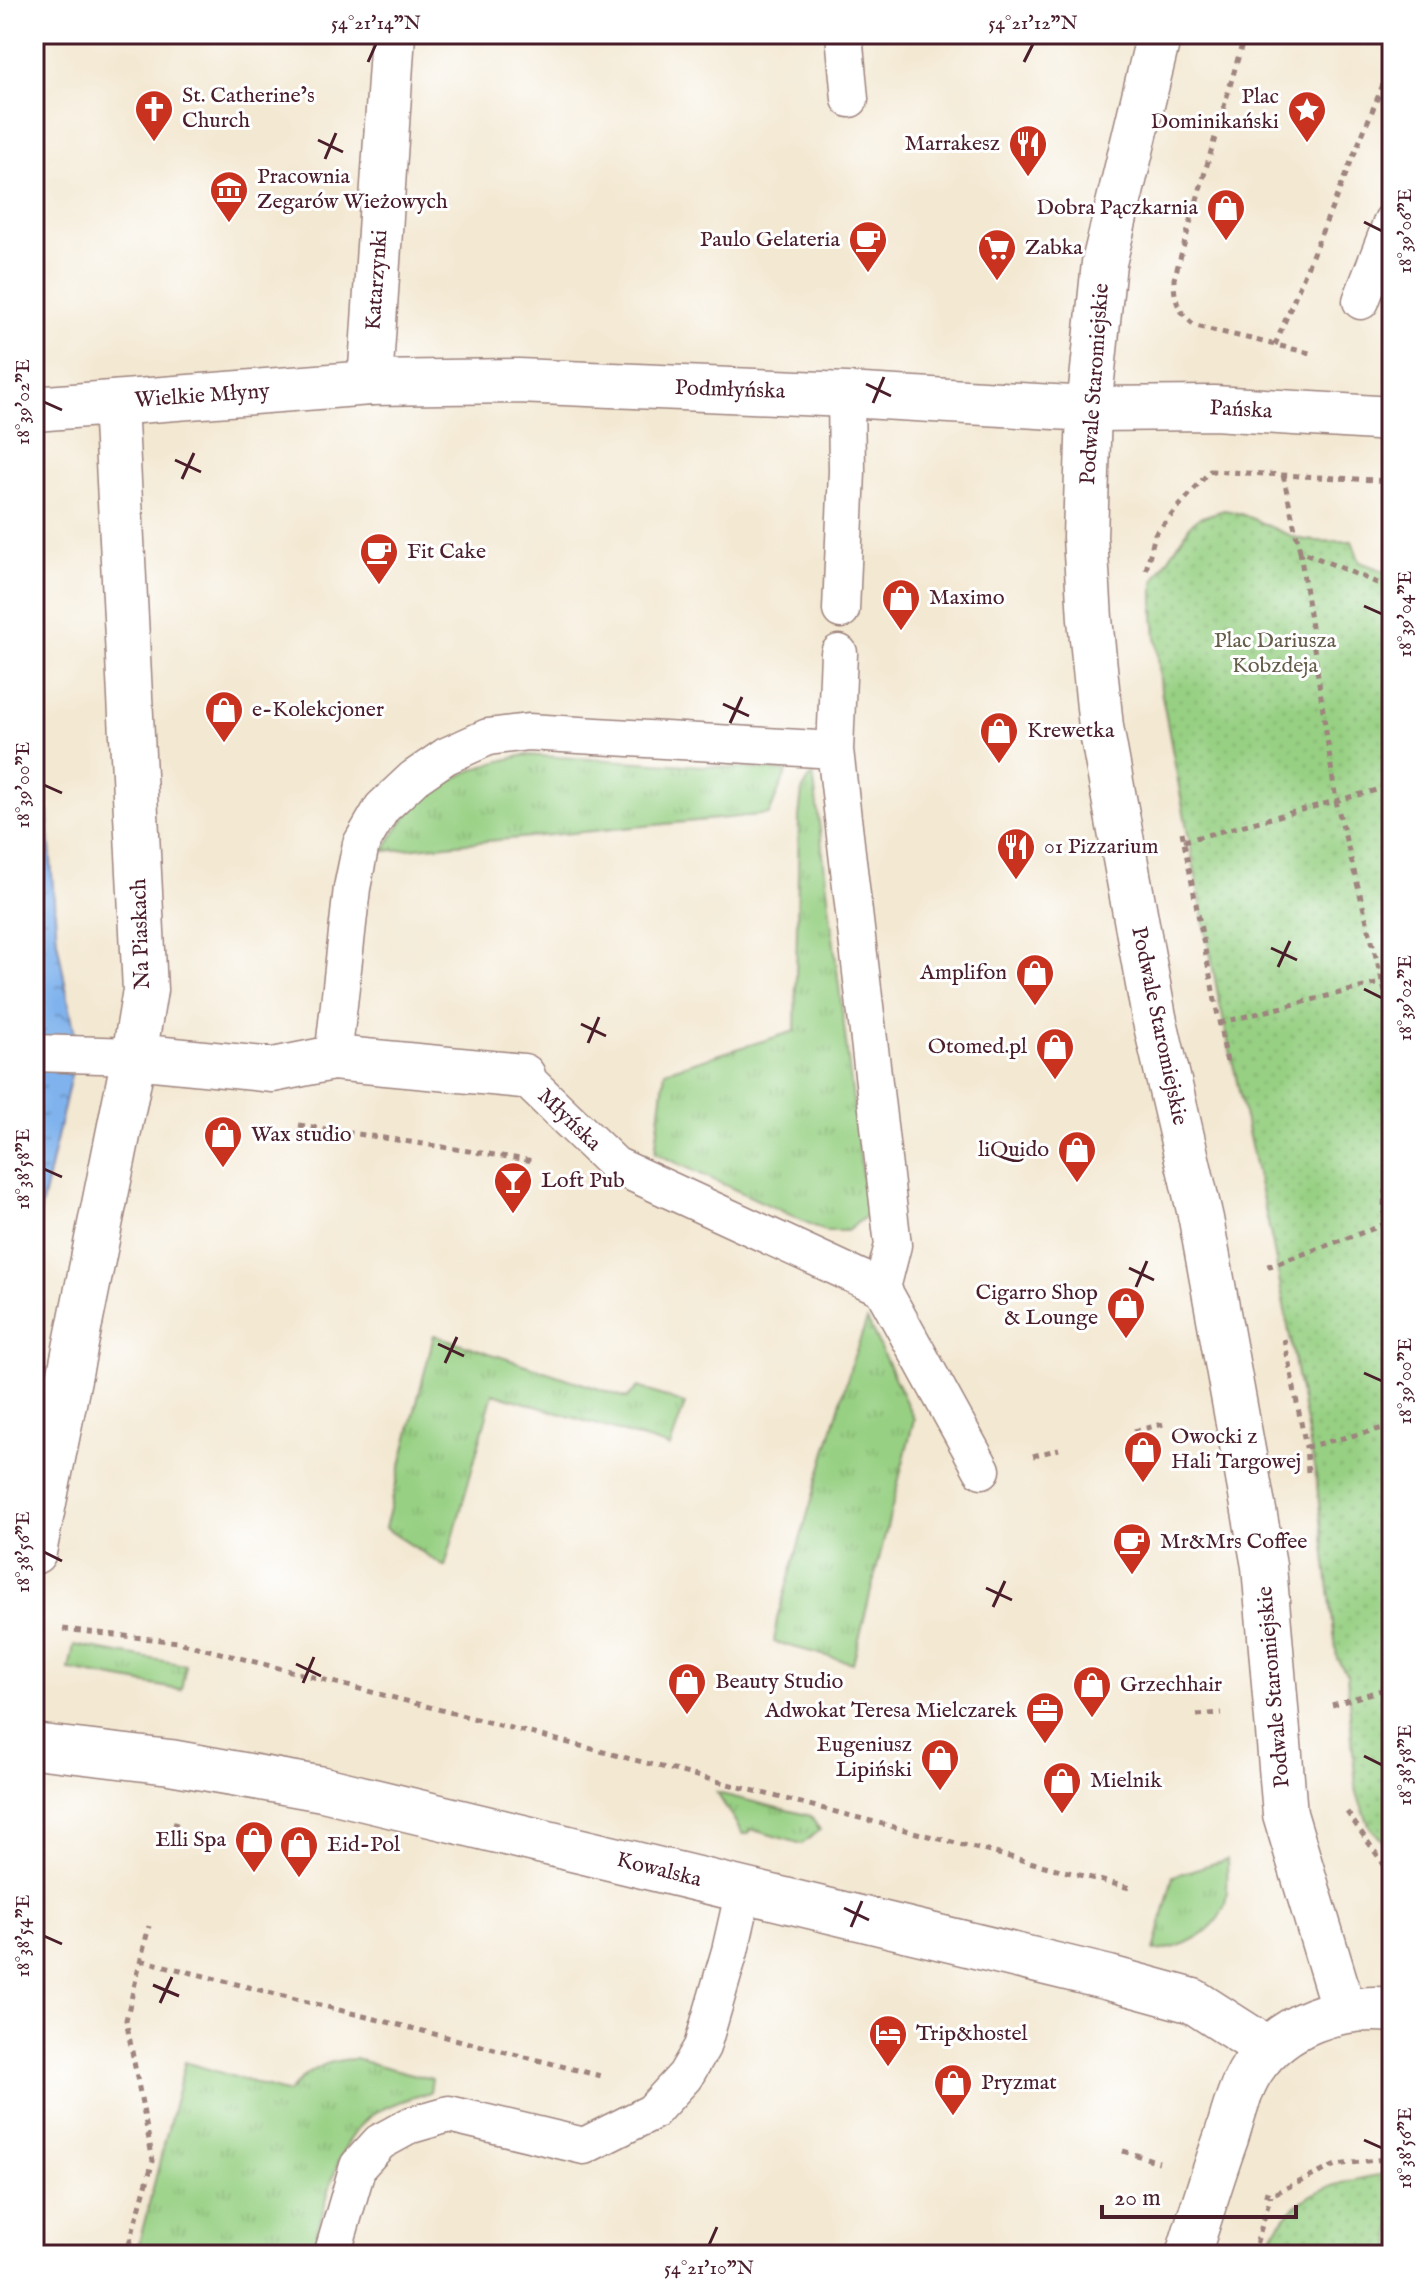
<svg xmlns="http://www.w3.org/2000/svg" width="1426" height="2289" font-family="'IM FELL English',serif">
  <defs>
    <pattern id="grass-tufts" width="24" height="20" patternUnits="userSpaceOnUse" patternTransform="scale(2)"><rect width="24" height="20" fill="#97d083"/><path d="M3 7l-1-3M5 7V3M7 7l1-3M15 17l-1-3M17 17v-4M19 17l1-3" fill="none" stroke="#84b271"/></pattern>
    <pattern id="park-dots" width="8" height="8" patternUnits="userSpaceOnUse" patternTransform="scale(2)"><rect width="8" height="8" fill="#97d083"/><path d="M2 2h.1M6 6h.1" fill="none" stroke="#84b271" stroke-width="1.8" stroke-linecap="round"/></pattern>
    <pattern id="water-ripples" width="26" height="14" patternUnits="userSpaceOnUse" patternTransform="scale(2)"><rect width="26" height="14" fill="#80b3ed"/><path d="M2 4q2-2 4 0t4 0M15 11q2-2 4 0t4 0" fill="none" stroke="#6b91c0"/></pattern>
  </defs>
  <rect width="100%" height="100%" fill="#fff"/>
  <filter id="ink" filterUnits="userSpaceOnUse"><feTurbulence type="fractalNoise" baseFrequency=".0125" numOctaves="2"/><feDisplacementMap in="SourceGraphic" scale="16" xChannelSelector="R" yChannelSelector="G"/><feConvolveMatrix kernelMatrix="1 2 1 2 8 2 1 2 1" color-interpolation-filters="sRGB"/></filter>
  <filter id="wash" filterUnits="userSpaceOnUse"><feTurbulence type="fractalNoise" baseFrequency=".006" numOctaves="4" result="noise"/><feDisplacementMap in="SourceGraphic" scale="32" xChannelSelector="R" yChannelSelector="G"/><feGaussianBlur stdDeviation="1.8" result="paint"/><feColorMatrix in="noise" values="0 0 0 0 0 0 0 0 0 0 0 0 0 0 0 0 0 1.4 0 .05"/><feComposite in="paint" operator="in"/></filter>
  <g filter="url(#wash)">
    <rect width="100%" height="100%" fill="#f3e8d2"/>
    <path fill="url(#grass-tufts)" stroke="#707857" stroke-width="2" d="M525,755L787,771L769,814L384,851C414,790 461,769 525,755Z
      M813,773L867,1215L847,1231H825L655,1153L665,1071L795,1031L799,817L802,791Z
      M867,1320L914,1419L853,1663L774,1642L777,1619L853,1359Z
      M434,1335L627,1398L638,1387L685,1404L670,1447L493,1393L445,1567L385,1528Z
      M74,1645L186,1665L181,1690L69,1670Z
      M717,1793L811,1816L820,1830L802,1844L750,1829L748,1834H743Z
      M1227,1859C1227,1874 1229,1889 1225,1904C1216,1933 1182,1949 1154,1951L1173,1876Z
      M355,2059L432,2079L430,2092C410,2099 383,2105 367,2119C335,2144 323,2217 311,2255H136L185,2062L288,2093C307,2070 325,2060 355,2059Z"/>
    <path fill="url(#park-dots)" stroke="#707857" stroke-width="2" d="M1224,510C1252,514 1274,532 1301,539C1316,543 1335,541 1352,541L1360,562L1392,574V1851L1370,1827L1361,1805L1356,1789L1347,1675L1337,1659L1316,1477L1273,1246L1219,1000L1161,690L1154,615V581L1191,524L1199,518Z
      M1392,2173V2255H1264C1284,2194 1334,2181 1392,2173Z"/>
    <path fill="url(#water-ripples)" stroke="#65698c" stroke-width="2" d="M34,634L57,940L76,1040V1053L34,1240Z"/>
  </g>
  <g filter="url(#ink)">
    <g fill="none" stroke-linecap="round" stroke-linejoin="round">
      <g stroke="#9e847e" stroke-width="39">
        <path id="service" d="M844,34L850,99
          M1361,301L1392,221
          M841,610L847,471L846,395
          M839,653L835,750L893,1245L882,1288L982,1470
          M34,1053L134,1056
          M333,1058L352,888L361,844L382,808L414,778L446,756L488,737L528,732L835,750
          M523,1076L615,1165L882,1288
          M332,2255L358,2166L380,2142L411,2125L449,2114L584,2146L652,2112L685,2076L702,2047L730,1951L744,1890"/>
      </g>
      <g stroke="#9e847e" stroke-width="47">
        <path id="minor" d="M370,383L393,34
          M1089,409L1214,408L1392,419
          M134,1056L273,1070L333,1058L523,1076
          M34,1552L134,1056L145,990L115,403
          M34,1746L170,1762L323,1789L1109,1978L1193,2001L1268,2049"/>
      </g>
      <g stroke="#9e847e" stroke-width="47">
        <path id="tertiary" d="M1159,34L1104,263L1089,409L1085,537L1090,619L1101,727L1154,1017L1201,1219L1264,1566L1285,1814L1344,2011
          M34,409L370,383L518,381L846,395L1089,409
          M1188,2255C1200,2216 1212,2177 1226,2138C1233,2116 1239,2089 1252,2069C1283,2022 1339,2005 1392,2010"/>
      </g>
      <path stroke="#9e847e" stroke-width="5" stroke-dasharray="6 6" stroke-linecap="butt" d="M1245,34L1174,279C1174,300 1178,313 1196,326L1314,354
        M34,291L36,293
        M1275,345L1392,63
        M1283,475L1300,551L1392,589
        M1300,551L1336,801L1392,1019
        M1146,570L1155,534L1210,471L1392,481
        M1182,832L1227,1062
        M1184,841L1392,786
        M1219,1023L1392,980
        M299,1125L534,1161
        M1392,1177C1381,1198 1382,1216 1392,1237
        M1269,1263L1270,1266L1386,1224
        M1284,1339L1306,1447
        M1134,1431L1168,1423
        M1033,1456L1059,1449
        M1308,1472L1306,1447L1392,1426
        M63,1629L178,1642L1130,1888
        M1332,1705L1392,1687
        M1197,1715L1222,1713
        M1347,1812L1392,1876
        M172,1837L176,1822
        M141,1960L605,2077
        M1123,2151L1159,2162
        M1264,2193L1271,2195L1336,2165L1392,2158
        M34,2250L49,2255
        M126,2255L153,2161L126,2020L149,1926
        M1253,2255L1271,2195"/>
      <use href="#service" stroke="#fff" stroke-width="36"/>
      <use href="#minor" stroke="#fff" stroke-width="44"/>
      <use href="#tertiary" stroke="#fff" stroke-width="44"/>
    </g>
  </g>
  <path fill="none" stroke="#4a1f2b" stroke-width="3" d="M368,62L376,44M1024,62L1033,44M318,140L343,152M325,159L336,133M1364,222L1382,231M866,384L891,396M44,402L62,410M873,403L884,377M175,460L201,472M182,479L194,453M1364,606L1382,614M723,704L749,716M730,723L742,697M44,785L62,793M1271,948L1297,960M1278,967L1290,941M1364,989L1382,998M581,1024L606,1036M588,1043L599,1017M44,1169L62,1177M1129,1268L1154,1280M1136,1287L1147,1261M438,1344L464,1356M445,1363L457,1337M1364,1373L1382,1381M44,1552L62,1561M986,1588L1012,1600M993,1607L1005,1581M296,1664L321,1676M303,1683L314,1657M1364,1756L1382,1765M844,1908L869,1920M851,1927L862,1901M44,1936L62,1944M153,1985L179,1996M160,2003L172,1977M1364,2140L1382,2148M709,2245L717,2227"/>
  <defs>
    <g id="church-pin" transform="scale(2)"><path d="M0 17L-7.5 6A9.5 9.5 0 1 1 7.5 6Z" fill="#c8321e" stroke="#fff"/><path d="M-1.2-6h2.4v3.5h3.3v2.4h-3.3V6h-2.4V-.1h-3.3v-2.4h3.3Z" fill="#fff"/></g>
    <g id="sight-pin" transform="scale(2)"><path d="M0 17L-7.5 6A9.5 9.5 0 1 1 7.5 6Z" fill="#c8321e" stroke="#fff"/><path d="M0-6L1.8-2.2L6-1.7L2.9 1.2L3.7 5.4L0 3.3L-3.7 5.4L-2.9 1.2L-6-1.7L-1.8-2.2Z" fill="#fff"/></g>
    <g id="restaurant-pin" transform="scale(2)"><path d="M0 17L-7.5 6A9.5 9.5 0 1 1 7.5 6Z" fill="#c8321e" stroke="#fff"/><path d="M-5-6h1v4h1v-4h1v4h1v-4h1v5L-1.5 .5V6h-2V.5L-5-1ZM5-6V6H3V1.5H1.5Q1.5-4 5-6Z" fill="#fff"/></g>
    <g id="museum-pin" transform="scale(2)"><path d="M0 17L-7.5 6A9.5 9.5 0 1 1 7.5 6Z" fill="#c8321e" stroke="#fff"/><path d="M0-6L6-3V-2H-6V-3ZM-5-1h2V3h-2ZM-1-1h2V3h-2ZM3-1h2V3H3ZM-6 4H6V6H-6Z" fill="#fff"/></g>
    <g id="shop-pin" transform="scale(2)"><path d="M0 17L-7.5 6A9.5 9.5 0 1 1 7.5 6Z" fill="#c8321e" stroke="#fff"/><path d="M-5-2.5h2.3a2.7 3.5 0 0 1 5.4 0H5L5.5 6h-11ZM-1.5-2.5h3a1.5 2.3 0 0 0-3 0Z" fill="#fff"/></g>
    <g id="cafe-pin" transform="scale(2)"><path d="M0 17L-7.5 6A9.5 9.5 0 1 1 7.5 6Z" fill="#c8321e" stroke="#fff"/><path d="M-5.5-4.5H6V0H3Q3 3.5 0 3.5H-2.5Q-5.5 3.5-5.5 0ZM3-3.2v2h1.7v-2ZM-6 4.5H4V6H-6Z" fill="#fff"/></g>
    <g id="supermarket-pin" transform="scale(2)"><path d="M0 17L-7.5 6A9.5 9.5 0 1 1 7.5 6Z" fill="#c8321e" stroke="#fff"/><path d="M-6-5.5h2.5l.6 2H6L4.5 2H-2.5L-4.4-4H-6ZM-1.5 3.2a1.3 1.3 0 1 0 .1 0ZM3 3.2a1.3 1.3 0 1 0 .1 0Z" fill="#fff"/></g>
    <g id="bar-pin" transform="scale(2)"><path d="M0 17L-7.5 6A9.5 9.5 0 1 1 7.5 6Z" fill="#c8321e" stroke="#fff"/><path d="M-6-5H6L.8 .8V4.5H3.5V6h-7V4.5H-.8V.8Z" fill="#fff"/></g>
    <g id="office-pin" transform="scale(2)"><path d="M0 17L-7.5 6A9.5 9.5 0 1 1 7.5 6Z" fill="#c8321e" stroke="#fff"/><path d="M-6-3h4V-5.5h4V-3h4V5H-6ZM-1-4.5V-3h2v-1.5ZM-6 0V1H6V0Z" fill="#fff"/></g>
    <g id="hotel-pin" transform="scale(2)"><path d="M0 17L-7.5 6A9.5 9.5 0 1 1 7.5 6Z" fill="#c8321e" stroke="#fff"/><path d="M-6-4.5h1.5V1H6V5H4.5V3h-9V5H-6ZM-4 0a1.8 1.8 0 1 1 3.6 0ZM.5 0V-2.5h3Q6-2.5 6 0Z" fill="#fff"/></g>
  </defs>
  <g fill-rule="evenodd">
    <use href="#church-pin" x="154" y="109"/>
    <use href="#sight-pin" x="1307" y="110"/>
    <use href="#restaurant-pin" x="1028" y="144"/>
    <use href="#museum-pin" x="229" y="190"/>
    <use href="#shop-pin" x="1226" y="208"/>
    <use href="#cafe-pin" x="868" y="240"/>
    <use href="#supermarket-pin" x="997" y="248"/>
    <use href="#cafe-pin" x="379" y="552"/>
    <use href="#shop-pin" x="901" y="598"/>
    <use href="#shop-pin" x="224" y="710"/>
    <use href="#shop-pin" x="999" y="731"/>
    <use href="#restaurant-pin" x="1016" y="847"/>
    <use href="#shop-pin" x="1035" y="973"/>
    <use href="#shop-pin" x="1055" y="1047"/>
    <use href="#shop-pin" x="223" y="1135"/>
    <use href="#shop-pin" x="1077" y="1150"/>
    <use href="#bar-pin" x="513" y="1181"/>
    <use href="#shop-pin" x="1126" y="1306"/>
    <use href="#shop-pin" x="1143" y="1450"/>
    <use href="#cafe-pin" x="1132" y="1542"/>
    <use href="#shop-pin" x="687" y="1682"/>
    <use href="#shop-pin" x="1092" y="1685"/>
    <use href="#office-pin" x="1045" y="1711"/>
    <use href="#shop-pin" x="940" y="1758"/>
    <use href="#shop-pin" x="1062" y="1781"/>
    <use href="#shop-pin" x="254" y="1840"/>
    <use href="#shop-pin" x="299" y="1845"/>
    <use href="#hotel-pin" x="888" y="2034"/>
    <use href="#shop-pin" x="953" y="2083"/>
  </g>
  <g text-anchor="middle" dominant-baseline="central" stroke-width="6" stroke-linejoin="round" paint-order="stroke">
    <g font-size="22" fill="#4a1f2b" stroke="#fff" text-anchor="start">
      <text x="182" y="96">St. Catherine’s<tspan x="182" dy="25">Church</tspan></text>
      <text x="1279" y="97" text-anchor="end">Plac<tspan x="1279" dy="25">Dominikański</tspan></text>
      <text x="1000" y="144" text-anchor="end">Marrakesz</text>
      <text x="257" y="177">Pracownia<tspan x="257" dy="25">Zegarów Wieżowych</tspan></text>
      <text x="1198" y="208" text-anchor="end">Dobra Pączkarnia</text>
      <text x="840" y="240" text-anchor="end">Paulo Gelateria</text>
      <text x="1025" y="248">Zabka</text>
      <text x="407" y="552">Fit Cake</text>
      <text x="929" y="598">Maximo</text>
      <text x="252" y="710">e-Kolekcjoner</text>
      <text x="1027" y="731">Krewetka</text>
      <text x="1044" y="847">01 Pizzarium</text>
      <text x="1007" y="973" text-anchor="end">Amplifon</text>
      <text x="1027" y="1047" text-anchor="end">Otomed.pl</text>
      <text x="251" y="1135">Wax studio</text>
      <text x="1049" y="1150" text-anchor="end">liQuido</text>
      <text x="541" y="1181">Loft Pub</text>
      <text x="1098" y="1293" text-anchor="end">Cigarro Shop<tspan x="1098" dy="25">&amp; Lounge</tspan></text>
      <text x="1171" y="1437">Owocki z<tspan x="1171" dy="25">Hali Targowej</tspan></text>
      <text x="1160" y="1542">Mr&amp;Mrs Coffee</text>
      <text x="715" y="1682">Beauty Studio</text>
      <text x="1120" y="1685">Grzechhair</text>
      <text x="1017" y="1711" text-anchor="end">Adwokat Teresa Mielczarek</text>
      <text x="912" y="1745" text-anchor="end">Eugeniusz<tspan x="912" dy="25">Lipiński</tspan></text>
      <text x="1090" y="1781">Mielnik</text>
      <text x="226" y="1840" text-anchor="end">Elli Spa</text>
      <text x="327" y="1845">Eid-Pol</text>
      <text x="916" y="2034">Trip&amp;hostel</text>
      <text x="981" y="2083">Pryzmat</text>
    </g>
    <g font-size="22" fill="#4a1f2b" stroke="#fff">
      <text transform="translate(377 280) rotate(-86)">Katarzynki</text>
      <text transform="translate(1095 384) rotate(-86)">Podwale Staromiejskie</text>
      <text transform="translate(730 390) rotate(2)">Podmłyńska</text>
      <text transform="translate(202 396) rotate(-4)">Wielkie Młyny</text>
      <text transform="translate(1241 410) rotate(3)">Pańska</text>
      <text transform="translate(141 934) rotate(-92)">Na Piaskach</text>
      <text transform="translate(1159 1026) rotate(78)">Podwale Staromiejskie</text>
      <text transform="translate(569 1120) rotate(44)">Młyńska</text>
      <text transform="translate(1274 1687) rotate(-95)">Podwale Staromiejskie</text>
      <text transform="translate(659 1870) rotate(14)">Kowalska</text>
    </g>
    <g font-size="22" fill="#655d4a" stroke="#fff">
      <text x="1275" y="641">Plac Dariusza<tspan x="1275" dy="25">Kobzdeja</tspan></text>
    </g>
  </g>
  <rect width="1426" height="2289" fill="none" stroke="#fff" stroke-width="88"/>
  <path d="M1102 2205v12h194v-12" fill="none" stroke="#4a1f2b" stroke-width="4"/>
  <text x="1114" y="2205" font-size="24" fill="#4a1f2b" stroke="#ffffff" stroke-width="6" paint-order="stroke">20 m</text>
  <rect x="44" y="44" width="1338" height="2201" fill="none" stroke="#4a1f2b" stroke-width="3"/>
  <g font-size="20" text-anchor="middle" fill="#4a1f2b">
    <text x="376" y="29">54°21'14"N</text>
    <text x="1033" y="29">54°21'12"N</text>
    <text transform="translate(1404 231) rotate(-90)" y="7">18°39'06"E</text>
    <text transform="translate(22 402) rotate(-90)" y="7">18°39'02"E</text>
    <text transform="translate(1404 614) rotate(-90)" y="7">18°39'04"E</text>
    <text transform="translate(22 785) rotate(-90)" y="7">18°39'00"E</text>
    <text transform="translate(1404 998) rotate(-90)" y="7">18°39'02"E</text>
    <text transform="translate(22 1169) rotate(-90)" y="7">18°38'58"E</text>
    <text transform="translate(1404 1381) rotate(-90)" y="7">18°39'00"E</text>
    <text transform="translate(22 1552) rotate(-90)" y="7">18°38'56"E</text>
    <text transform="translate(1404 1765) rotate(-90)" y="7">18°38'58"E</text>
    <text transform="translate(22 1936) rotate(-90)" y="7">18°38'54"E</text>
    <text transform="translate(1404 2148) rotate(-90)" y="7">18°38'56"E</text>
    <text x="709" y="2274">54°21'10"N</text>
  </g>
</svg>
